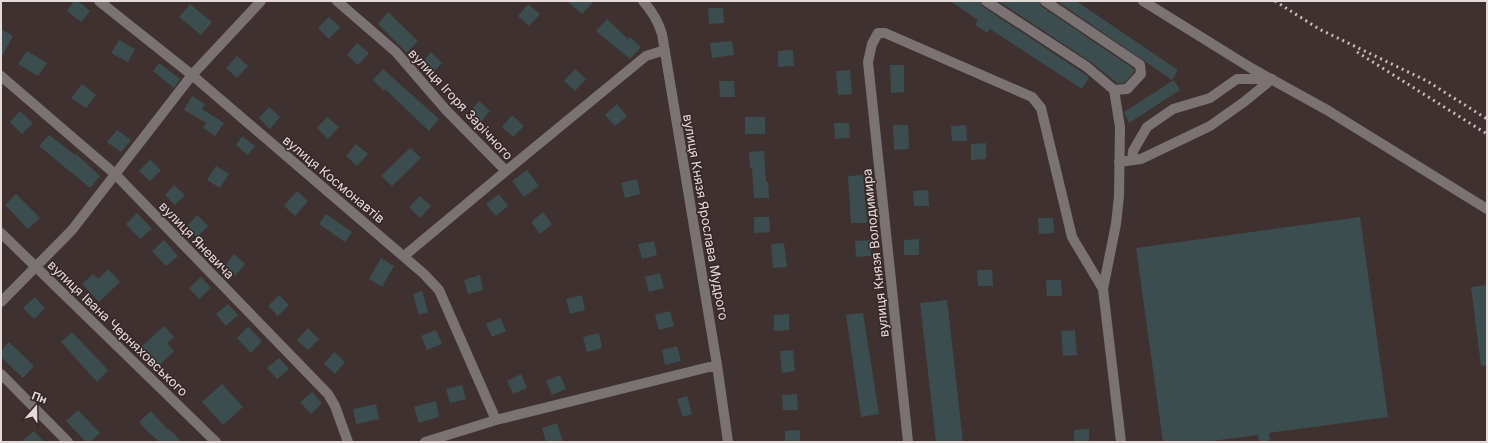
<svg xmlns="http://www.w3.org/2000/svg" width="1488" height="443" font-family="Inter,sans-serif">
  <rect width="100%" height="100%" fill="#403131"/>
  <path fill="#3b4d4e" d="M74,1H78L90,11L81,22L67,11Z
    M567,1H594L582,14Z
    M950,1H980L982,6L1089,77L1082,89L990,29L987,33L975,25L978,20Z
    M998,1H1039L1041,6L1134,69V72L1124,83H1117L1091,62Z
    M1057,1H1076L1178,70L1172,80Z
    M190,4L212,22L201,35L179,17Z
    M528,4L540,14L529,26L518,16Z
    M708,8H723L724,23L709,24Z
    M388,12L418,41L407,53L378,24Z
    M329,17L340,27L329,39L318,28Z
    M607,19L628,39L630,37L641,47L630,59L596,31Z
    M1,29L13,36L1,58Z
    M119,40L135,49L128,62L111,53Z
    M732,41L734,55L712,58L710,43Z
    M357,43L369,53L358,65L347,55Z
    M793,50L794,66L778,67V51Z
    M27,51L47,63L38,76L18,64Z
    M431,52L442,63L432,74L421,64Z
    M237,56L248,66L237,78L226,68Z
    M159,63L180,79L174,88L153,71Z
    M890,65H904V92L891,93Z
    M383,69L439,119L429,131L385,89L384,91L373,80Z
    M575,69L586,79L575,91L564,81Z
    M850,70L852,94L838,95L836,71Z
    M1174,80L1180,90L1129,123L1124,112Z
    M719,81H734L735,97H720Z
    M82,84L96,95L86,108L71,98Z
    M192,96L205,104L202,109L224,123L215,136L203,128L206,123L184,110Z
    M479,101L490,111L480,123L469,113Z
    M617,104L627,116L615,126L605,115Z
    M269,107L280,117L270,129L259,118Z
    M20,111L33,123L22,134L10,122Z
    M512,115L524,126L513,137L502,127Z
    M327,117L339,127L328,139L317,128Z
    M745,117H765V134H745Z
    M834,123H849L850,138L835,139Z
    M893,125H908L909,149L894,150Z
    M966,125L967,141H952L951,126Z
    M117,130L131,140L121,152L107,142Z
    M49,135L75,155L76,154L100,176L90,188L39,146Z
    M242,136L255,146L248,155L236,145Z
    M986,143V159L971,160V144Z
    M356,144L368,154L357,166L346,156Z
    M410,148L421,158L392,186L381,176Z
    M764,151L766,182H768L769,198H754L752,168H750L749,152Z
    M150,160L161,170L150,181L139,171Z
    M216,166L229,174L220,188L207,180Z
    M527,170L539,186L524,197L512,181Z
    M863,175L867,223H851L848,176Z
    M637,179L640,194L625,198L621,183Z
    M174,185L185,195L175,205L165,195Z
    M928,190L929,206H914L913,191Z
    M297,191L308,201L295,216L284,206Z
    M16,194L40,218L28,229L5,205Z
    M499,194L508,206L496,216L486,204Z
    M420,196L431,206L420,218L409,207Z
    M543,212L552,224L540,234L531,222Z
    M137,213L152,229L140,239L126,224Z
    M326,214L352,232L345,242L319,224Z
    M197,215L208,226L197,237L186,227Z
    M754,217H769L770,232L754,233Z
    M1360,217L1388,417L1269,433L1270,442H1259L1258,435L1204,442H1163L1136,248Z
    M1038,218H1053L1054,233L1039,234Z
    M919,239V255H904V240Z
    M164,240L178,256L166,266L152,251Z
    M870,240L871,256L856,257L855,241Z
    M654,241L657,255L642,259L638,244Z
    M784,243L787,267L773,268L771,244Z
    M234,254L245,264L235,276L224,267Z
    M381,258L394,266L382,287L369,279Z
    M108,269L120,282L99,302L82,284L93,274L98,279Z
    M977,270H992L993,286H978Z
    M660,273L664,288L649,292L645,277Z
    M480,275L483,290L468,294L464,280Z
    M201,277L211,288L199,299L189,288Z
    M1046,280H1061L1062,296H1047Z
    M1487,285V365L1481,366L1471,287Z
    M422,291L428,312L419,315L413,294Z
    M279,295L289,305L278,316L268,306Z
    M582,295L585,310L570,314L566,299Z
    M35,297L45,308L34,319L23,308Z
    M947,300L963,442H936L920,303Z
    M228,304L238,315L226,326L216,314Z
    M670,311L674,326L659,330L655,315Z
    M863,313L879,414L861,417L846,315Z
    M789,314V330L774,331V315Z
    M500,318L506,331L492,337L486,324Z
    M164,326L174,337L167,343L174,351L157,368L139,349Z
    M248,327L262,341L251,353L237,338Z
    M308,328L319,339L308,350L297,340Z
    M436,330L442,344L427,350L421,336Z
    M1075,330L1077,355L1063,356L1061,331Z
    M72,332L108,370L97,382L61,342Z
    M599,333L602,348L587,352L583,337Z
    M9,342L34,366L23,378L1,357V351Z
    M677,346L681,361L665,365L662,350Z
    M793,350L795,371L782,373L780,351Z
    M334,352L345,362L335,374L324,364Z
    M279,358L289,369L277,379L267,368Z
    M521,374L527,388L513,394L507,381Z
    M560,375L566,389L552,395L546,381Z
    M222,384L243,407L223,425L202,402Z
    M462,385L466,399L450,403L446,389Z
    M312,392L322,403L311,414L300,402Z
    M797,394L798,410H783L782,395Z
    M687,396L692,414L683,417L677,399Z
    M436,401L439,417L419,423L414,407Z
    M376,404L379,419L356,424L353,409Z
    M78,410L100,433L90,442H86L66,421Z
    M151,411L168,430L169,429L182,442H160L149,433L139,422Z
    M557,423L563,442H546L542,428Z
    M1089,429V442H1074V430Z
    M800,430V442H785V431Z
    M34,431L44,442H21Z"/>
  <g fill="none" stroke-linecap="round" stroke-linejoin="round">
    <path stroke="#7b7373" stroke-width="10" d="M99,1L192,75L424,274L439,290L496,420
      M337,1L396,52L446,110L506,171L646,56L665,50
      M643,1C652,11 658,21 662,34L717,365L728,442
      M986,1L1087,67L1114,90L1127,89L1141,74L1140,65L1045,1
      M1143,1L1251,68L1327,110L1487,209
      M1,76L115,174L328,394L335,406L348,442
      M1132,160L1133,151L1147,127L1173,109L1210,98L1237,79H1270
      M1119,162L1141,159L1210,126L1244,102L1272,79
      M1,233L216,442
      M404,256L506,171
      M1103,289L1116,224L1119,196L1120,127L1114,90
      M1,302L72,230L192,75L261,1
      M1,374L68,442
      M425,442L496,420L717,365
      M908,442L868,62L872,44L878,33H885L1032,97L1041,108L1072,237L1103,289L1121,442"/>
    <path stroke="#c8bcbc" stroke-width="3" stroke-dasharray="2 4" stroke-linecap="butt" d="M1275,1L1319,29L1427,81L1487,119
      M1357,52L1487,134"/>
  </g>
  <g text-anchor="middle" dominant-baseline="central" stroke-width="3" stroke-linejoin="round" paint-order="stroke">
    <g font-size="13" fill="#e6dbdb" stroke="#362727">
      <text transform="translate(461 104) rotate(47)">вулиця Ігоря Зарічного</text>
      <text transform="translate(334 179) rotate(40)">вулиця Космонавтів</text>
      <text transform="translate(706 217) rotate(80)">вулиця Князя Ярослава Мудрого</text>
      <text transform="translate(197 240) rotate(46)">вулиця Яневича</text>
      <text transform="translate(875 253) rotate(-96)">вулиця Князя Володимира</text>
      <text transform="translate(118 328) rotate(44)">вулиця Івана Черняховського</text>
    </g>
  </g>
  <rect width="1488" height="443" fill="none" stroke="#e6dbdb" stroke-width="4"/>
  <g transform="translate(36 407) rotate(20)" stroke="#362727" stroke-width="3" paint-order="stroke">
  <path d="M0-3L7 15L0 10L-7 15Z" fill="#e6dbdb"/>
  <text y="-6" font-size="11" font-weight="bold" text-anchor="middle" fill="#e6dbdb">Пн</text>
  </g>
</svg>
